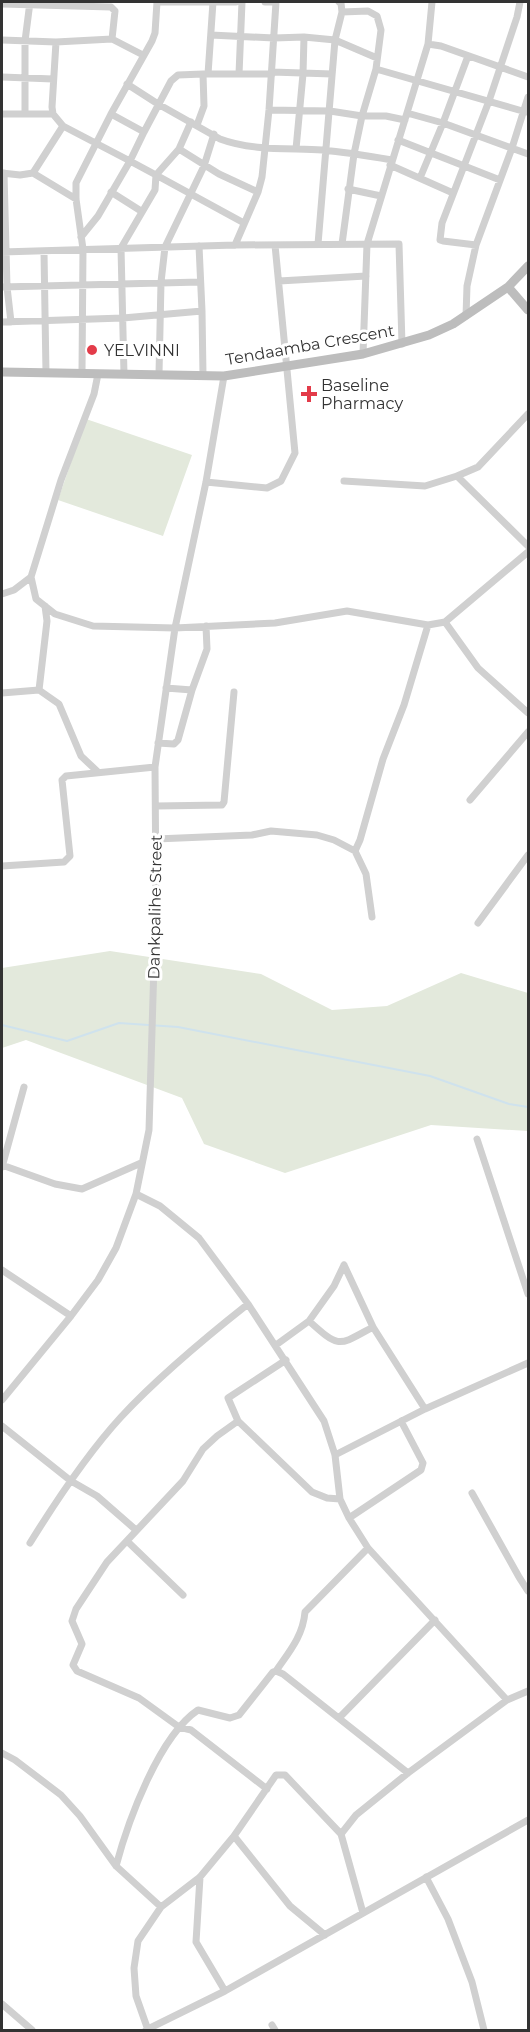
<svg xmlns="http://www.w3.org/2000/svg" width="530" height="2032" font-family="Montserrat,sans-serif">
  <rect width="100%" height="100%" fill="#fff"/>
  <path fill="#e3e9dc" d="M86,419L192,455L163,536L58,500Z
    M110,951L261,974L332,1010L387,1006L461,973L528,993V1131L431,1125L285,1173L204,1144L182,1098L26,1040L2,1048V968Z"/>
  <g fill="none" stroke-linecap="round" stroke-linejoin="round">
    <path stroke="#cfe2ed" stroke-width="2" d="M2,1025L67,1041L119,1023L178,1027L430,1076L509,1104L528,1107"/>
    <path stroke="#d0d0d0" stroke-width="7" d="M157,2H236
      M2,4L111,7L115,11L112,39
      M342,12L368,11L377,16L381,30L376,69L362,116L354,154L342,244
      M211,35L274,38L304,37L335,40L377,58
      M2,40L56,42L112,39L143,55
      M56,42L52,107L53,114L63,126L130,161L144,132L111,114
      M428,44L441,46L528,77
      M376,69L526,112
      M272,72L332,74
      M203,74H208L213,2
      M208,74H272
      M239,74L242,2
      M2,77L53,79
      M127,84L158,104L220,139C252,151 289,148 322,150C345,152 369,156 392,160
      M269,110L330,111L362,116H386L405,120
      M407,113L443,123L528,154
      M2,114H53
      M25,114V41L30,2
      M144,132L171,81L178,75L203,74L204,106L197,125
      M398,140L500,180
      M179,149L219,174L258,192
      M296,149L303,74L304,37
      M390,165L453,193
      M2,173L20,175L33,173L76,199
      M4,173L7,287L11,322
      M33,173L63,126
      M420,178L443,123L468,56
      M348,189L381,196
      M111,192L141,211
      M81,237L98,216L130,161L156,175L179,149L191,122
      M318,244L335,40L342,12L341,3L339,2
      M235,245L258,192L262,177L269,110L276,2H265
      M476,245L443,241L440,240L442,223L489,101L517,17L520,2
      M199,246L202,311
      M2,252L235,245L399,244L402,344
      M44,252L46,373
      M279,281L366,276
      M2,287L200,282
      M466,316L467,286L476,245L512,148L528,97
      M2,322L123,318L202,311L203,375
      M363,354L367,244L428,44L432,2
      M82,373L83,249L76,199V183L111,114L152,41L155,33L157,2
      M124,374L121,248L155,190L156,175L244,223
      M159,374L161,282L165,247L204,166L214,134
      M528,414L478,467L457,476L528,546
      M344,481L425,486L457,476
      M206,482L267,488L281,481L295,453L275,245
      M31,577L36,599L55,614L93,626L175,628L275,623L347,611L428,625L445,622L528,552
      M2,594L14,590L31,577L61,480L94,394L98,374
      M45,606L47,621L39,690L59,704L81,756L98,772
      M445,622L478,668L528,713
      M166,688L192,690
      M2,693L39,690
      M158,743L174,744L178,740L192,690L207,649L206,626
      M470,800L528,732
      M156,806L222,805L224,802L234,692
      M156,839L252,835L271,831L317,835L334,840L355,851L366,874L372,917
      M355,851L360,840L383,759L404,705L428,625
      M2,866L64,862L70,856L62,780L66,776L155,767
      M478,923L528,855
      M477,1139L528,1294
      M2,1165L55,1184L82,1189L141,1163
      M2,1167L24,1087
      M136,1194L160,1206L199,1238L248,1304L324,1421L335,1455L340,1499L349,1518L368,1548L507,1700
      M344,1265L373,1327L425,1409
      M2,1270L71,1316
      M309,1321L334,1286L344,1265
      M276,1345L309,1321C340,1349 338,1346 373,1327
      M286,1360L228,1398L238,1421L312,1492L327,1498L340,1499
      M2,1400L71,1316L98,1280L116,1248L136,1194L149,1130L156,898L155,767L175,628L206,482L224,376
      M238,1421L217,1436L203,1449L183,1481L107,1562L76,1609L72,1621L82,1644L73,1665L77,1671L139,1698L179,1727L191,1730L267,1789
      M2,1426L71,1481L97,1496L136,1530
      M335,1455L425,1409L528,1363
      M472,1493L519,1577L528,1591
      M349,1518L421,1470L423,1463L401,1421
      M127,1541L183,1595
      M30,1543C56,1501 88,1453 121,1417C158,1377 205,1338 248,1304
      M276,1671L283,1674L408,1773
      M339,1718L435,1620
      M2,1753L15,1760L61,1795L80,1816L116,1866L161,1907
      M341,1834L356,1815L408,1773L507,1700L528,1691
      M234,1836L290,1906L325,1935
      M116,1866C128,1821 159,1736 198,1710L230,1718L239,1715L273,1672L276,1671C289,1652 303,1636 305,1612L368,1548
      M200,1877L196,1942L225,1991
      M426,1877L448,1919L472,1982L484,2030
      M2,2004L32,2030
      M272,2025L275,2030
      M146,2030L225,1991L528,1820
      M148,2030L136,1996L134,1968L138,1941L161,1907L200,1877L234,1836L276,1775H285L341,1834L363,1913"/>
    <path stroke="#bdbdbd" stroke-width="9" d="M508,287L528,310
      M2,372L224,376L363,354L429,335L453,324L508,287L528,266"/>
  </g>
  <g fill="#e33b49" stroke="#fff" stroke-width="2">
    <circle cx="92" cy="350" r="6"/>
    <path d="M306 385h6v6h6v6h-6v6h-6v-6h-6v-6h6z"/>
  </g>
  <g text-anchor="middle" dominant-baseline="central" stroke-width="6" stroke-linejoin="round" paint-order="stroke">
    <g font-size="16" fill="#333" stroke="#fff">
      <text transform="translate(310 345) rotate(-10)">Tendaamba Crescent</text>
      <text transform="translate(155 907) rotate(-89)">Dankpalihe Street</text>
    </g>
    <g font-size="16" fill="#333" stroke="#fff" text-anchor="start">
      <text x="104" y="350">YELVINNI</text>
      <text x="321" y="385">Baseline<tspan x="321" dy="18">Pharmacy</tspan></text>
    </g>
  </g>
  <rect width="530" height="2032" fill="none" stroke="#333333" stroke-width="6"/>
</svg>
